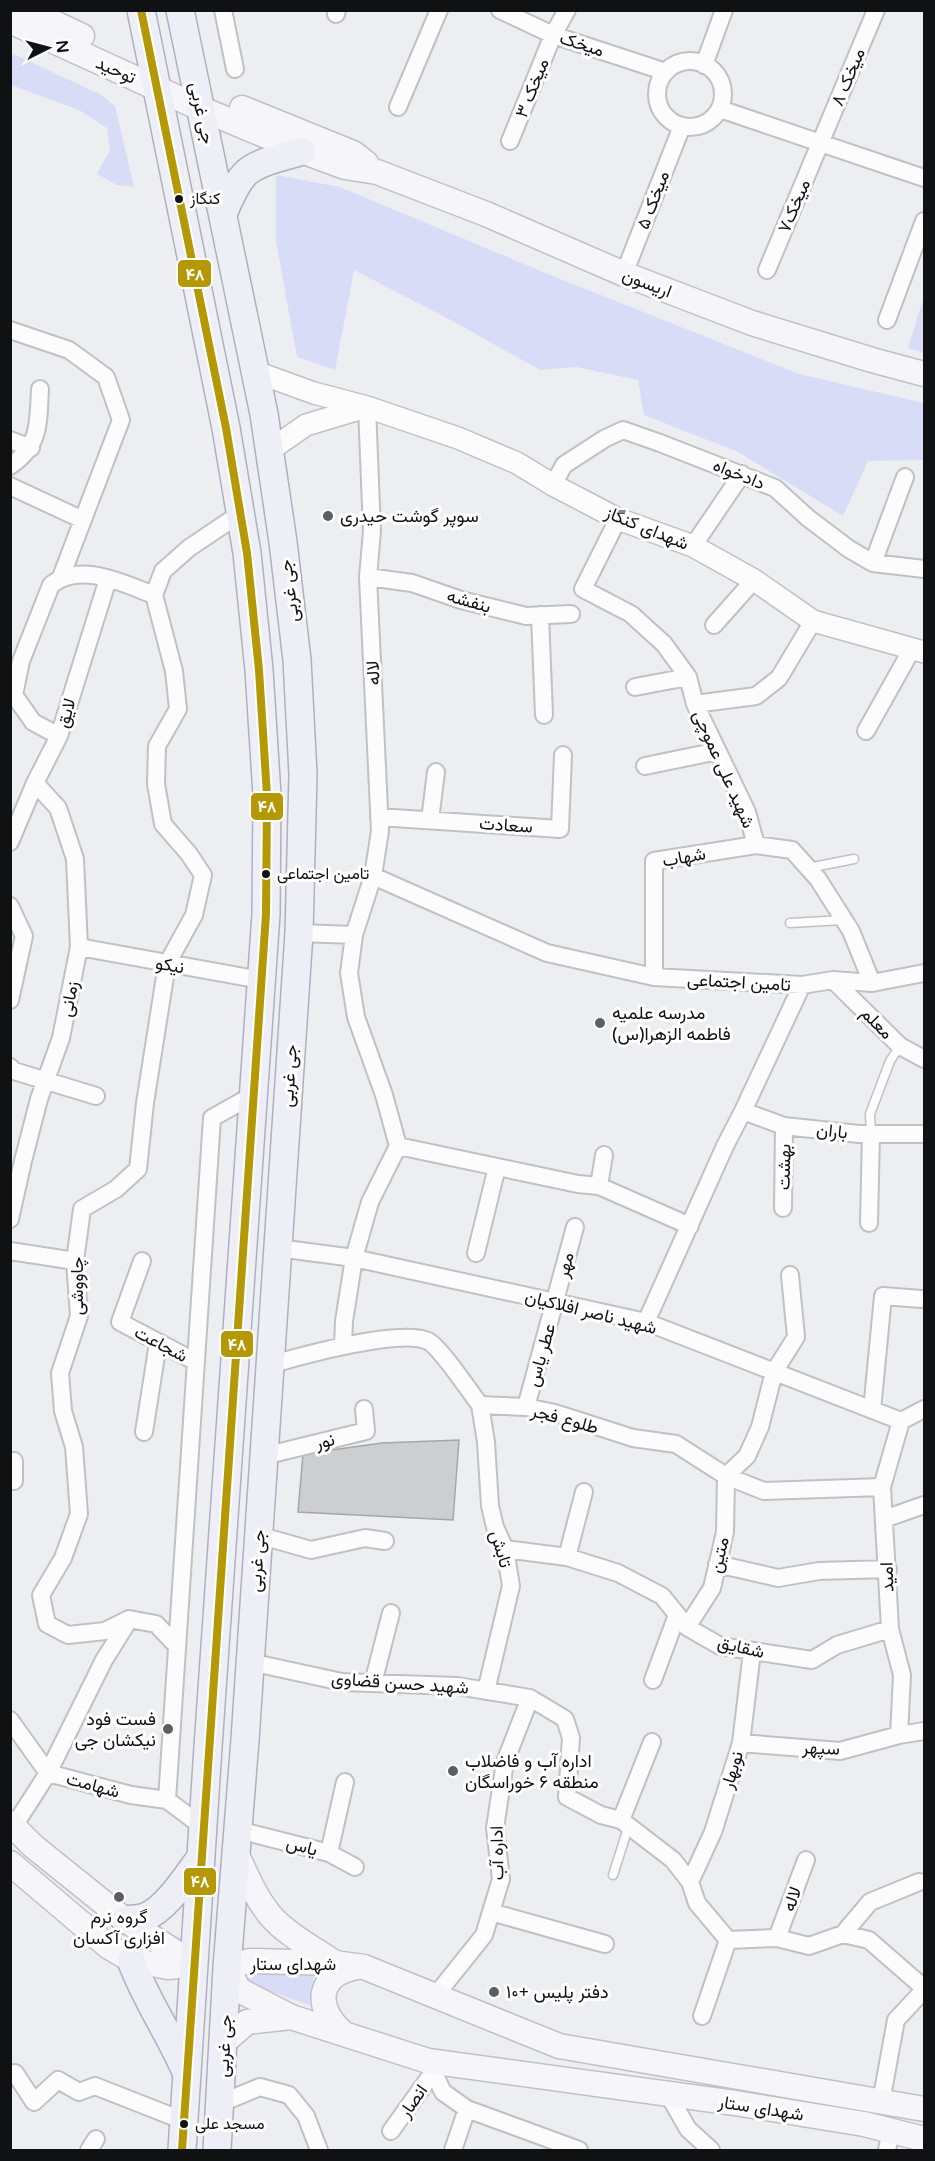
<svg xmlns="http://www.w3.org/2000/svg" width="935" height="2161" font-family="'Varela Round',Vazirmatn,sans-serif">
  <rect width="100%" height="100%" fill="#edeef2"/>
  <path fill="#d9dcf7" d="M11,53L100,94L115,106L134,187L117,185L97,174L110,150L107,128L79,110L11,85Z
    M276,175L340,187L548,274L799,374L924,403V460L868,461L843,516L738,452L644,415L638,380L576,367L540,370L460,325L354,270L335,370L297,357L276,241Z
    M924,296V353L908,348Z
    M247,1969L314,1975L309,2005L244,1982L238,1975Z"/>
  <path fill="#cdced0" stroke="#a6a6a9" stroke-width="1.5" d="M459,1440L453,1520L298,1512L303,1454L382,1443Z"/>
  <g fill="none" stroke-linecap="round" stroke-linejoin="round">
    <g stroke="#c0c1c4" stroke-width="11">
      <path id="service" d="M808,868L854,859
        M790,923L843,920
        M871,1133L870,1114L890,1061L900,1046
        M613,1875L629,1825"/>
    </g>
    <g stroke="#c0c1c4" stroke-width="20">
      <path id="minor" d="M223,10L235,69
        M500,10L553,35L666,72
        M336,14L337,10
        M657 94a33 33 0 1 1 66 0a33 33 0 1 1-66 0Z
        M704,65L724,10
        M398,107L439,10
        M720,109L924,178
        M510,141L553,35L567,10
        M767,270L876,10
        M624,274L682,126
        M887,320L924,221
        M10,330L69,350L106,377L121,420L61,577
        M10,440L31,448
        M10,466C41,445 38,423 40,389
        M553,485L564,465L604,439L623,430L660,443L775,488L808,518L849,549L873,563L924,569
        M10,486L83,520
        M618,519L583,589L631,614L664,644L688,677L695,704L747,812L756,845L792,850L818,879L851,931L872,983
        M693,546L742,474
        M873,563L905,477
        M368,577L412,583L461,600L526,616L571,614
        M540,615L544,715
        M714,625L754,580
        M635,687L688,677
        M695,704L756,696L779,678L813,621
        M866,731L912,649
        M59,736L33,722L14,695L21,661L51,585C80,561 124,584 154,595
        M645,766L718,751
        M379,817L560,829L563,755
        M430,820L436,772
        M10,842L35,783L59,736L108,579
        M373,876L547,953L654,977L802,985L833,980L872,983L924,973
        M10,906L24,936L10,1000
        M299,933L354,935
        M79,947L261,980
        M654,977V861L756,845
        M833,980L900,1046L924,1059
        M10,1067L14,1071L96,1096
        M743,1111L784,1126L859,1134H924
        M398,1146L578,1184L599,1186L690,1226
        M599,1186L604,1155
        M783,1208L784,1126
        M10,1219L23,1161L39,1099L61,1038L79,947L75,859L58,808L35,783
        M869,1223L871,1133
        M278,1248L354,1258L646,1322L901,1421L924,1409
        M10,1251L75,1261
        M476,1253L497,1167
        M142,1261L120,1322L196,1362
        M646,1322L725,1146L743,1111L802,985
        M343,1345L344,1321L354,1258L370,1202L398,1146L384,1095L356,1017L349,973L354,935L373,876L380,831L368,577L372,531L367,407
        M270,1365C300,1356 401,1328 428,1341C440,1347 470,1392 480,1405L526,1407L555,1413L633,1438L676,1444L726,1476L764,1491L882,1487
        M480,1405L486,1442L490,1506L495,1527L505,1549L511,1586L486,1691
        M526,1407L575,1227
        M872,1410L883,1296L921,1299
        M144,1432L158,1343
        M264,1456L366,1431L364,1409
        M10,1481H14V1461
        M884,1519L924,1505
        M258,1535L311,1550L365,1538L385,1541
        M505,1549L567,1557L618,1573L662,1596L687,1627L720,1646L812,1660L837,1645L890,1629
        M567,1557L584,1492
        M717,1564L778,1578L819,1571L888,1569
        M687,1627L712,1588L725,1532L726,1476L747,1456L760,1427L774,1372L796,1337L790,1275
        M177,1646L156,1624L129,1619L105,1631L68,1635L47,1624L41,1595L63,1558L79,1514L74,1447L63,1411L60,1373L79,1316L75,1261L82,1209L116,1189L138,1169L145,1103L167,964L194,915L203,875L189,854L163,824L156,784L157,746L178,709L174,671L154,595L163,571L189,548L241,513
        M250,1662L342,1682L457,1686L530,1698L565,1719L571,1738L567,1797L601,1815L621,1820L673,1860L690,1882L697,1903L728,1940L777,1938L809,1946L843,1934L869,1940L924,1988
        M653,1680L677,1615
        M373,1683L391,1613
        M10,1720L48,1773L131,1795L167,1800
        M899,1735L902,1675L890,1629L882,1487L901,1421
        M741,1743L840,1751L899,1735L924,1731
        M621,1820L652,1742
        M14,1826L48,1773L104,1660L129,1620
        M203,1827L167,1800L212,1118L253,1095
        M238,1830L329,1853L345,1782
        M329,1853L355,1867
        M690,1882L713,1832L741,1743L752,1652
        M491,1912L605,1944
        M843,1934L870,1902L919,1882
        M777,1938L806,1860
        M436,1995L484,1935L501,1879L495,1828L505,1762L530,1698
        M702,2016L728,1940
        M428,2061L443,2092L467,2109L579,2150
        M10,2076L15,2073L34,2102L58,2080L79,2092L95,2086L184,2121
        M668,2094L688,2129L711,2150
        M881,2102L896,2020L924,1990
        M221,2103L260,2087L289,2095L306,2116L319,2150
        M391,2131L434,2071
        M89,2150L96,2139
        M453,2150L467,2109
        M887,2150L891,2130"/>
    </g>
    <g stroke="#c0c1c4" stroke-width="24">
      <path id="tertiary" d="M256,372L314,393L367,407L458,438L517,463L553,485L618,519L693,546L754,580L813,621L924,652
        M270,450L306,425L366,407"/>
    </g>
    <g stroke="#c0c1c4" stroke-width="27">
      <path id="secondary" d="M27,10L82,36
        M10,21L202,109L302,151L345,167L377,172L486,214L624,274L752,323L872,360L924,374
        M242,108L353,153L366,163
        M10,1823L33,1846L125,1920L194,1964
        M236,1853C246,1874 255,1897 270,1915C287,1935 313,1948 335,1963
        M10,1863L109,1947L131,1960L168,1967L194,1964
        M343,2033C314,2008 316,1974 358,1967
        M225,2041L247,2022L291,2017
        M924,2109L559,2046L364,1967L335,1963L249,1961L227,1967L239,1990L291,2017L428,2061L735,2103L864,2124L924,2139"/>
    </g>
    <g stroke="#afb0bf" stroke-width="30">
      <path id="primary" d="M141,10L226,428L247,553L259,670L267,795L266,914L208,1747L182,2150
        M180,10L264,414L283,542L297,660L303,774L299,933L245,1740L227,1967L217,2150
        M223,214C229,200 236,182 247,172C262,160 285,157 302,151
        M125,1920C132,1919 139,1919 145,1917C166,1910 188,1874 201,1857
        M131,1960C145,1999 170,2034 186,2072"/>
    </g>
    <use href="#service" stroke="#fcfcfd" stroke-width="8"/>
    <use href="#minor" stroke="#fcfcfd" stroke-width="16"/>
    <use href="#tertiary" stroke="#fcfcfd" stroke-width="21"/>
    <use href="#secondary" stroke="#f6f6fa" stroke-width="24"/>
    <use href="#primary" stroke="#eeeef6" stroke-width="27"/>
    <g stroke="#fff" stroke-width="12">
      <path id="bus-1" d="M141,10L226,428L247,553L259,670L267,795L266,914L182,2150"/>
    </g>
    <use href="#bus-1" stroke="#b59806" stroke-width="8"/>
  </g>
  <g fill="#101113" stroke="#fff" stroke-width="2">
    <circle cx="179" cy="199" r="5"/>
    <circle cx="266" cy="874" r="5"/>
    <circle cx="184" cy="2124" r="5"/>
  </g>
  <g fill="#5d5e61" stroke="#fff" stroke-width="2">
    <circle cx="328" cy="516" r="6"/>
    <circle cx="600" cy="1023" r="6"/>
    <circle cx="168" cy="1729" r="6"/>
    <circle cx="453" cy="1771" r="6"/>
    <circle cx="119" cy="1897" r="6"/>
    <circle cx="494" cy="1992" r="6"/>
  </g>
  <g text-anchor="middle" dominant-baseline="central" stroke-width="6" stroke-linejoin="round" paint-order="stroke">
    <g font-size="16" fill="#101113" stroke="#fff" text-anchor="start">
      <text x="190" y="199">کنگاز</text>
      <text x="277" y="874">تامین اجتماعی</text>
      <text x="195" y="2124">مسجد علی</text>
    </g>
    <g font-size="18" fill="#101113" stroke="#fff">
      <text transform="translate(582 44) rotate(18)">میخک</text>
      <text transform="translate(116 70) rotate(24)">توحید</text>
      <text transform="translate(848 77) rotate(-67)">میخک ۸</text>
      <text transform="translate(532 88) rotate(-68)">میخک ۳</text>
      <text transform="translate(202 113) rotate(78)">جی غربی</text>
      <text transform="translate(653 200) rotate(-69)">میخک ۵</text>
      <text transform="translate(794 206) rotate(-67)">میخک۷</text>
      <text transform="translate(647 283) rotate(21)">اریسون</text>
      <text transform="translate(739 474) rotate(22)">دادخواه</text>
      <text transform="translate(647 528) rotate(22)">شهدای کنگاز</text>
      <text transform="translate(289 591) rotate(-97)">جی غربی</text>
      <text transform="translate(469 601) rotate(16)">بنفشه</text>
      <text transform="translate(373 673) rotate(-93)">لاله</text>
      <text transform="translate(66 713) rotate(-73)">لایق</text>
      <text transform="translate(724 769) rotate(66)">شهید علی عموچی</text>
      <text transform="translate(506 825) rotate(4)">سعادت</text>
      <text transform="translate(684 857) rotate(-10)">شهاب</text>
      <text transform="translate(170 965) rotate(10)">نیکو</text>
      <text transform="translate(739 982) rotate(3)">تامین اجتماعی</text>
      <text transform="translate(69 999) rotate(-79)">زمانی</text>
      <text transform="translate(877 1023) rotate(45)">معلم</text>
      <text transform="translate(289 1076) rotate(-86)">جی غربی</text>
      <text transform="translate(832 1131) rotate(6)">باران</text>
      <text transform="translate(784 1167) rotate(-89)">بهشت</text>
      <text transform="translate(565 1265) rotate(-76)">مهر</text>
      <text transform="translate(77 1286) rotate(-90)">چاووشی</text>
      <text transform="translate(591 1312) rotate(14)">شهید ناصر افلاکیان</text>
      <text transform="translate(161 1344) rotate(28)">شجاعت</text>
      <text transform="translate(541 1355) rotate(-74)">عطر یاس</text>
      <text transform="translate(565 1419) rotate(15)">طلوع فجر</text>
      <text transform="translate(325 1441) rotate(-14)">نور</text>
      <text transform="translate(501 1549) rotate(73)">تابش</text>
      <text transform="translate(719 1555) rotate(-77)">متین</text>
      <text transform="translate(257 1561) rotate(-86)">جی غربی</text>
      <text transform="translate(887 1577) rotate(-92)">امید</text>
      <text transform="translate(741 1647) rotate(13)">شقایق</text>
      <text transform="translate(400 1683) rotate(4)">شهید حسن قضاوی</text>
      <text transform="translate(821 1748) rotate(2)">سپهر</text>
      <text transform="translate(732 1770) rotate(-73)">نوبهار</text>
      <text transform="translate(93 1785) rotate(15)">شهامت</text>
      <text transform="translate(302 1846) rotate(15)">یاس</text>
      <text transform="translate(497 1853) rotate(-91)">اداره آب</text>
      <text transform="translate(792 1899) rotate(-70)">لاله</text>
      <text x="293" y="1964">شهدای ستار</text>
      <text transform="translate(224 2046) rotate(-87)">جی غربی</text>
      <text transform="translate(413 2101) rotate(-55)">انصار</text>
      <text transform="translate(761 2108) rotate(9)">شهدای ستار</text>
    </g>
    <g font-size="18" fill="#101113" stroke="#fff" text-anchor="start">
      <text x="340" y="516">سوپر گوشت حیدری</text>
      <text x="612" y="1013">مدرسه علمیه<tspan x="612" dy="21">فاطمه الزهرا(س)</tspan></text>
      <text x="156" y="1719" text-anchor="end">فست فود<tspan x="156" dy="21">نیکشان جی</tspan></text>
      <text x="465" y="1761">اداره آب و فاضلاب<tspan x="465" dy="21">منطقه ۶ خوراسگان</tspan></text>
      <text x="119" y="1917" text-anchor="middle">گروه نرم<tspan x="119" dy="21">افزاری آکسان</tspan></text>
      <text x="506" y="1992">دفتر پلیس +۱۰</text>
    </g>
  </g>
  <g stroke="#fff" stroke-width="2">
    <rect x="177" y="259" width="35" height="29" rx="6" fill="#b59806"/>
    <rect x="250" y="792" width="34" height="29" rx="6" fill="#b59806"/>
    <rect x="220" y="1330" width="34" height="28" rx="6" fill="#b59806"/>
    <rect x="183" y="1867" width="34" height="29" rx="6" fill="#b59806"/>
  </g>
  <g font-size="16" text-anchor="middle" font-weight="bold" fill="#fff">
    <text x="195" y="280">۴۸</text>
    <text x="267" y="812">۴۸</text>
    <text x="237" y="1350">۴۸</text>
    <text x="200" y="1887">۴۸</text>
  </g>
  <rect width="935" height="2161" fill="none" stroke="#101113" stroke-width="24"/>
  <g transform="translate(48 48) rotate(84)" stroke="#ffffff" stroke-width="4.5" paint-order="stroke">
  <path d="M0-4.5L10 22L0 15L-10 22Z" fill="#101113"/>
  <text y="-9" font-size="16" font-weight="bold" text-anchor="middle" fill="#101113">N</text>
  </g>
</svg>
